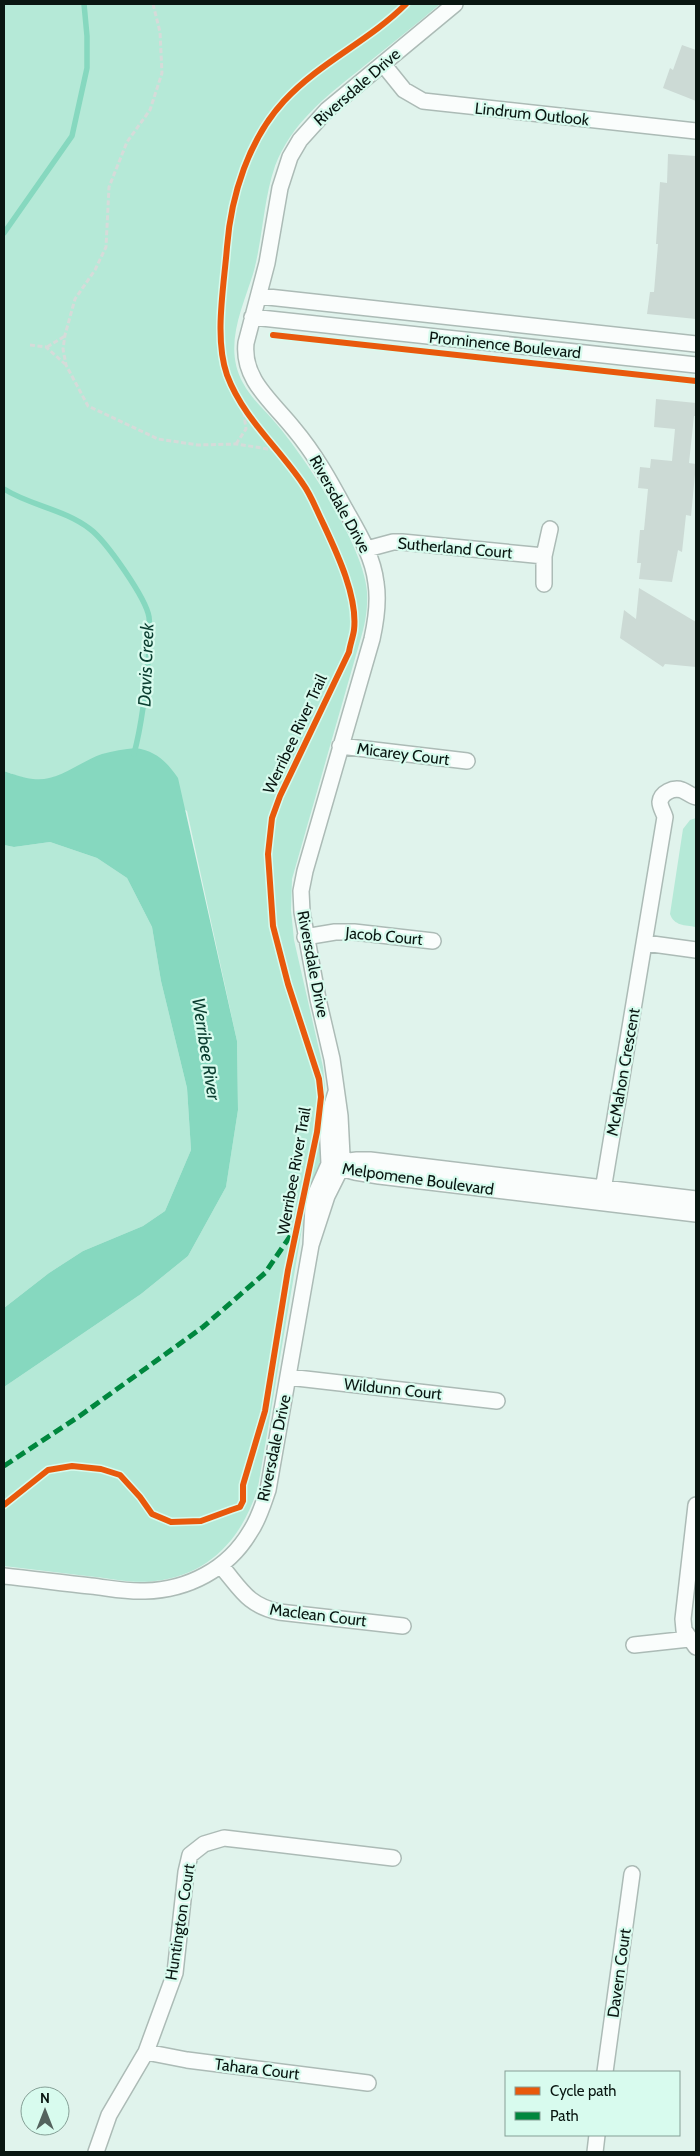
<svg xmlns="http://www.w3.org/2000/svg" width="700" height="2156" font-family="Cabin,sans-serif">
  <rect width="100%" height="100%" fill="#e0f3ec"/>
  <path fill="#b5e9d7" d="M4,4H440C413,27 386,48 358,71C324,98 291,124 275,166C263,201 263,239 253,274C242,309 223,347 243,383C252,400 267,412 279,427C308,462 364,547 367,592C368,609 365,625 360,641L292,879L291,910L294,940L323,1067L325,1088L323,1163L307,1199L258,1487C243,1537 210,1575 155,1581C133,1584 109,1578 87,1576C59,1573 32,1569 4,1566V1387L141,1294L188,1256L226,1187L238,1110L237,1041L187,811L101,755C81,764 58,781 34,780C24,779 13,774 4,771Z
    M696,818V927C685,925 674,926 670,914L683,829L690,820Z
    M50,842L97,858L127,878L152,927L161,981L187,1088L191,1150L165,1211L143,1226L83,1251L49,1273L4,1308V845L14,847Z"/>
  <path fill="#86d8bf" d="M136,748C156,751 167,762 178,778L237,1041L238,1110L226,1187L188,1256L141,1294L4,1387V1308L49,1273L83,1251L143,1226L165,1211L191,1150L187,1088L161,981L152,927L127,878L97,858L50,842L14,847L4,845V771C13,774 23,778 33,779C58,782 79,762 102,754C113,751 124,749 136,748Z"/>
  <g fill="none" stroke-linecap="round" stroke-linejoin="round">
    <path stroke="#86d8bf" stroke-width="5.5" d="M4,233L72,136L87,68V36L84,4
      M4,489C31,506 64,509 90,529C106,541 146,598 149,617C151,633 149,648 148,663C145,694 142,723 134,754"/>
  </g>
  <path fill="#ccdad5" d="M682,45L696,50V101L663,88L670,68L673,70Z
    M668,154L696,156V319L647,314L650,292H654L658,244H656L660,182L667,183Z
    M656,399L696,403V416H694L689,463L696,464L691,516L686,515L682,552L678,550L672,582L639,579L641,563H637L640,530H644L648,489L638,488L640,467L650,468L651,459L672,461L675,429L654,427Z
    M639,588L696,622V667L665,664L663,667L620,638L624,610L636,619Z"/>
  <g fill="none" stroke-linecap="round" stroke-linejoin="round">
    <g stroke="#acbbb6" stroke-width="18">
      <path id="minor" d="M383,64L404,90L423,101L696,131
        M259,296L696,344
        M252,317L696,365
        M367,549L393,542H402L544,556
        M544,584V556L550,529
        M340,746L467,761
        M305,937L335,932H354L433,941
        M645,943L696,950
        M333,1163L357,1160H370L696,1199
        M333,1166L355,1172L379,1176L696,1214
        M601,1202L665,817C664,813 660,807 660,802C661,793 673,787 682,790C687,792 691,796 696,797
        M311,1245L327,1196L342,1166V1156L340,1116L332,1059L318,999L302,912L301,891L305,871L372,639C376,621 379,602 376,583C373,556 358,532 345,509C330,481 315,454 294,429C273,402 242,380 246,343L267,263L280,188L290,157L300,140L327,110L455,4
        M288,1377L497,1401
        M696,1505L683,1619L684,1630L696,1647
        M221,1566C241,1589 247,1605 279,1612L403,1626
        M4,1576C33,1579 62,1583 91,1586C109,1588 127,1592 145,1591C188,1590 228,1569 250,1532C259,1519 263,1504 268,1490L311,1245L313,1207L316,1193L329,1164L327,1121L336,1092
        M634,1645L689,1639
        M146,2052L187,2060L368,2083
        M605,2072L632,1874
        M96,2152L109,2115L146,2052L175,1973L186,1872L190,1855L204,1844L224,1838L393,1858
        M595,2152L597,2135"/>
    </g>
    <path stroke="#d6dbd9" stroke-width="3" stroke-dasharray="5 2.5" stroke-linecap="butt" d="M153,4L160,32L162,73L150,110L127,142L109,187L106,247L95,270L75,299L65,335L63,349L66,365L88,406L158,439L198,445L236,444L275,450
      M30,345L46,347L65,364
      M47,347L65,336
      M236,444L246,429L243,407"/>
    <use href="#minor" stroke="#fafdfc" stroke-width="15"/>
    <path stroke="#00873e" stroke-width="5" stroke-dasharray="10 5" stroke-linecap="butt" d="M4,1466L81,1415L203,1327L265,1273L293,1232"/>
    <g stroke="#d8fbee" stroke-width="9">
      <path id="cycleway" d="M273,335L696,381
        M4,1505L48,1470L72,1466L101,1469L120,1475L140,1497L152,1514L171,1522L201,1521L231,1510L240,1507L243,1501V1485L265,1411L288,1270L317,1132L321,1097L319,1079L288,984L273,926L268,854L272,818L280,796L349,652C350,645 353,637 354,630C358,596 336,551 322,521C316,509 311,495 303,484C278,447 243,418 227,375C214,338 224,286 227,247C231,195 249,139 284,101C320,62 369,41 406,4"/>
    </g>
    <use href="#cycleway" stroke="#e8590c" stroke-width="6"/>
  </g>
  <g text-anchor="middle" dominant-baseline="central" stroke-width="4.5" stroke-linejoin="round" paint-order="stroke">
    <g font-size="16" fill="#091611" stroke="#d8fbee">
      <text transform="translate(357 87) rotate(-41)">Riversdale Drive</text>
      <text transform="translate(532 114) rotate(6)">Lindrum Outlook</text>
      <text transform="translate(505 345) rotate(6)">Prominence Boulevard</text>
      <text transform="translate(340 504) rotate(61)">Riversdale Drive</text>
      <text transform="translate(455 548) rotate(5)">Sutherland Court</text>
      <text transform="translate(295 734) rotate(-65)">Werribee River Trail</text>
      <text transform="translate(403 754) rotate(7)">Micarey Court</text>
      <text transform="translate(384 936) rotate(5)">Jacob Court</text>
      <text transform="translate(313 964) rotate(79)">Riversdale Drive</text>
      <text transform="translate(623 1072) rotate(-80)">McMahon Crescent</text>
      <text transform="translate(294 1171) rotate(-80)">Werribee River Trail</text>
      <text transform="translate(418 1179) rotate(8)">Melpomene Boulevard</text>
      <text transform="translate(393 1389) rotate(6)">Wildunn Court</text>
      <text transform="translate(274 1448) rotate(-78)">Riversdale Drive</text>
      <text transform="translate(318 1615) rotate(7)">Maclean Court</text>
      <text transform="translate(180 1922) rotate(-81)">Huntington Court</text>
      <text transform="translate(619 1973) rotate(-82)">Davern Court</text>
      <text transform="translate(257 2069) rotate(7)">Tahara Court</text>
    </g>
    <g font-size="18" font-style="italic" fill="#0a3d2f" stroke="#d8fbee">
      <text transform="translate(146 665) rotate(-88)">Davis Creek</text>
      <text transform="translate(206 1049) rotate(81)">Werribee River</text>
    </g>
  </g>
  <rect width="700" height="2156" fill="none" stroke="#091611" stroke-width="10"/>
  <rect x="505" y="2071" width="175" height="65" fill="#d8fbee" stroke="#859f96"/>
  <rect x="515" y="2087" width="25" height="8" fill="#e8590c" stroke="#859f96"/>
  <text x="550" y="2096" font-size="15" fill="#091611">Cycle path</text>
  <rect x="515" y="2112" width="25" height="8" fill="#00873e" stroke="#859f96"/>
  <text x="550" y="2121" font-size="15" fill="#091611">Path</text>
  <g transform="translate(45 2111)"><circle r="24" fill="#d8fbee" stroke="#859f96"/>
  <path d="M0-4L9 19L0 12L-9 19Z" fill="#54635e"/>
  <text y="-8" font-size="14" font-weight="bold" text-anchor="middle" fill="#091611">N</text>
  </g>
</svg>
